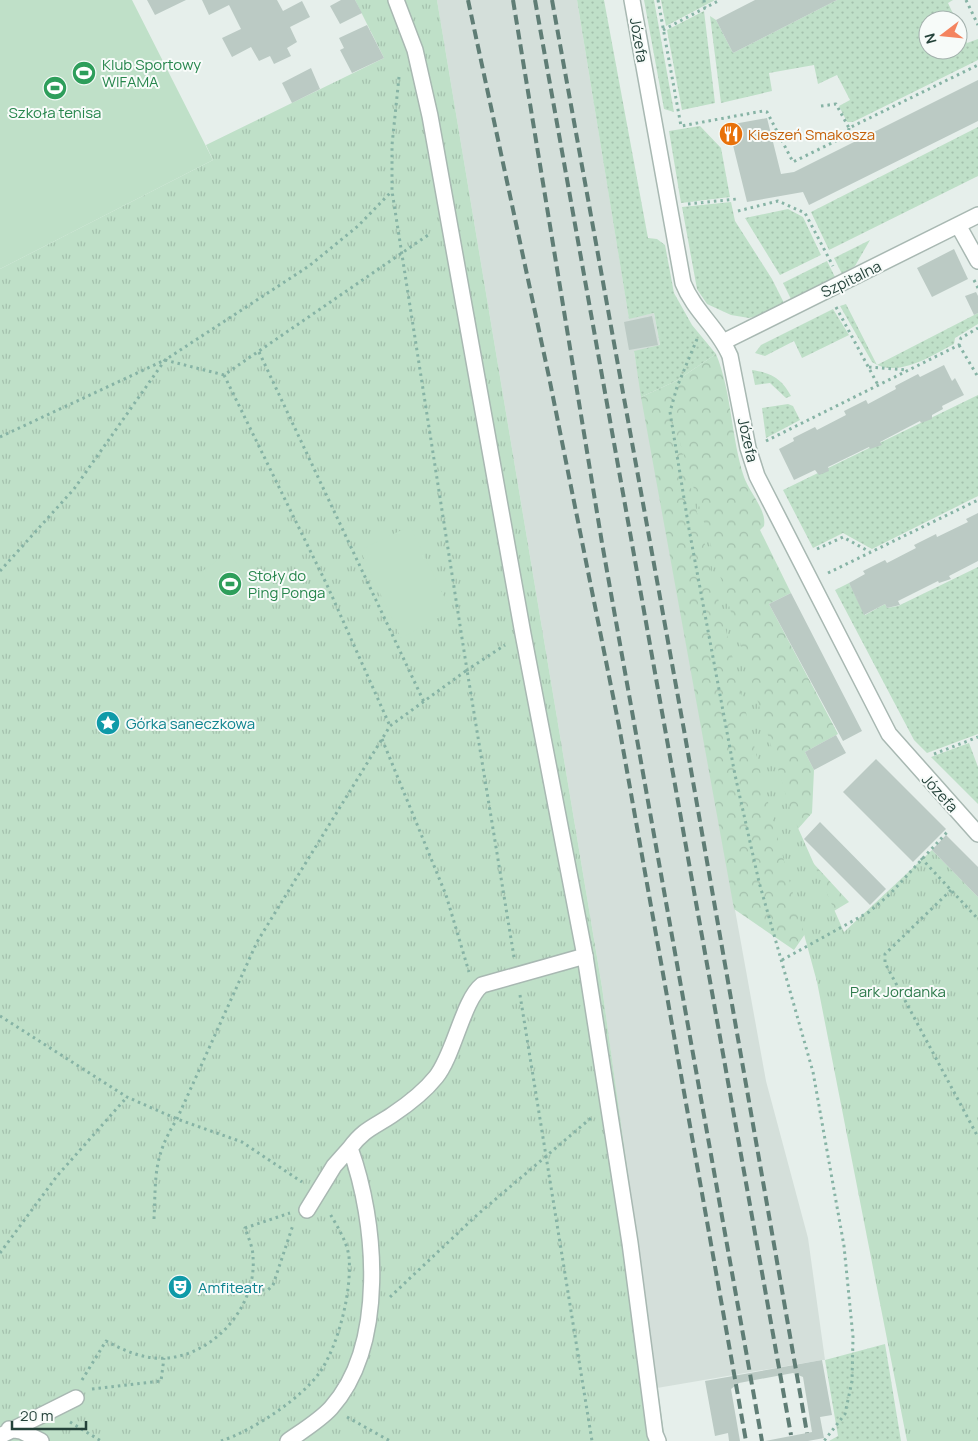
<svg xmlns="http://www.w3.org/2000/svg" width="978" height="1441" font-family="Manrope,sans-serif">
  <defs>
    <pattern id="grass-dots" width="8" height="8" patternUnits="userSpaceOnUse" patternTransform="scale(1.25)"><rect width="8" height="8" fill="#bfe0c8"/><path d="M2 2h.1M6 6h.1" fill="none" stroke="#a4c1ad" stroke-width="1.8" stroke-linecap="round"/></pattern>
    <pattern id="forest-crowns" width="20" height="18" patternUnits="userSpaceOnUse" patternTransform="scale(1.25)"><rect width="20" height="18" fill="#bfe0c8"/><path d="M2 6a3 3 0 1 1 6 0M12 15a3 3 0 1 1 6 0" fill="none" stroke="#a4c1ad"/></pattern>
    <pattern id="park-tufts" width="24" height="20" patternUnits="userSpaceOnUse" patternTransform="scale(1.25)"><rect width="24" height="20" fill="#bfe0c8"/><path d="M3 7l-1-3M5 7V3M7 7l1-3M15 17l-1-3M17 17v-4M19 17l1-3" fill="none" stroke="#a4c1ad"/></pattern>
  </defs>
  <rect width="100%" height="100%" fill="#e6efeb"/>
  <path fill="#d4dfda" d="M437,0H577L629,318L654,313L660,346L634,352L766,1081L808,1238L825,1360H822L657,1388L602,987Z"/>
  <path fill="url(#grass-dots)" d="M577,0H604L648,238L657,239L665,245L674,293L692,325L716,354L676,381L641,397L634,351L660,345L654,313L629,319Z
    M644,0H654L674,112L664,109Z
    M661,0H715L666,26Z
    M837,0H953L948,3L956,20H928V50H958V25L967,43L978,39V60L853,122H847L839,106L850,100L837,75L818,84L814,65L769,73L772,91L721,103L710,16L716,20L733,53Z
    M704,11L715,103L682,110L667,30Z
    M700,126L721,148L730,197L681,203L669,131Z
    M978,127V176L829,250L811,212Z
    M731,202L735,221L772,279L784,303L757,316L749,318L731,315L707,304L697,289L682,207Z
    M788,209L803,217L821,255L780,275L745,218Z
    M870,240L855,266L842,274L834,258Z
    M827,261L835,277L791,299L783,283Z
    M846,304L877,365L978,313V324L955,338L954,344C931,356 897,379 872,362L840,306Z
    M833,309L849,335L802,358L794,341L765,356L755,353L761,345Z
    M752,370C772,373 782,379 791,396L786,398L770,383L755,385Z
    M978,395V496L872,549L843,533L813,548L783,490Z
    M788,404L793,406L800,420L766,438L762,408Z
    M978,567V734L927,753L914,740L835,590L849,583L865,615L885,604L887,608L898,606Z
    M969,743L978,767V804L931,757Z
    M885,1344L901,1441H829L838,1436L825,1360Z"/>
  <path fill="url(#forest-crowns)" d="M716,354C732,393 731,437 744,477C749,492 767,510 764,526L760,530L791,593L769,604L838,734L805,752L814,770L812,813L790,838L849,902L812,924L794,950L734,909L641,397L676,381Z"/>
  <path fill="url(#park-tufts)" d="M355,0H437L602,987L665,1441H0V269L213,160L206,145L384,58Z
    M679,439L791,812L844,932L932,850L978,897V1441H907L817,982L768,802Z"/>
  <path fill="#bfe0c8" d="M0,0H132L213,160L0,269Z
    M410,526L451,611L401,638L360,550Z
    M229,552L258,595L230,614L201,572Z"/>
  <path fill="#bbcac4" d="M147,0H186L155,15Z
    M202,0H277L283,11L302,1L310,17L290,27L297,42L287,48L291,56L274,64L270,56L259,61L251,47L232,57L222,38L241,29L229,5L209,15Z
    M341,0H355L362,13L340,24L330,6Z
    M755,0H837L733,53L716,20Z
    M367,25L384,58L352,73L340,50L344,48L339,38Z
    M311,68L320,89L292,103L282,83Z
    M978,80V121L809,205L803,192L747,202L728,125L767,118L781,174L794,172Z
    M954,249L968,279L932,297L917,268Z
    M976,292L978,296V313L974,315L965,296Z
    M652,316L658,345L629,350L624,322Z
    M944,365L952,381L955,378L964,395L942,406L943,409L932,415V419L921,423L920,421L880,442L882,445L870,449L869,447L828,467L829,471L819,475L815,470L794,480L779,449L794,441L793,438L815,427L817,430L846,415L844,411L866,400L868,404L896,389L895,386L918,374L920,377Z
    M978,513V561L949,576L951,579L939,583L938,581L898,601L900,605L887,608L885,604L864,615L849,583L865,574L863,571L885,560L887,563L916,548L914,545L936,534L937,537L968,522L966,519Z
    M791,593L862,731L843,741L769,604Z
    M836,735L846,753L814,770L805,752Z
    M876,759L946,829L913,862L843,792Z
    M820,822L886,889L870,905L804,839Z
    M946,835L978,867V897L932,850Z
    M822,1360L832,1415L820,1417L824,1438L808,1441H765L812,1432L803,1377L793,1373L739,1383L731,1389L740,1441H729L728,1433L715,1436L705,1381Z"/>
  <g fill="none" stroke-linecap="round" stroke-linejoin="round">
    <g stroke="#a8b8b2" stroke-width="18">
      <path id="service" d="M396,0L415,50L430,116L523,634L585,956L630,1243L655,1434L658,1441"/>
    </g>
    <g stroke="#a8b8b2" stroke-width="18">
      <path id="pedestrian" d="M350,1148C364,1129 374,1127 392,1115C407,1105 424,1092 436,1077C454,1055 463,1000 482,985L585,956
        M9,1429L21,1431L41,1441
        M0,1436L76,1398
        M288,1441C302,1431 319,1421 331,1408C387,1345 377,1222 350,1148L334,1166L307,1210"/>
    </g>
    <g stroke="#a8b8b2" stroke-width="18">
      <path id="minor" d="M632,0L683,283C694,311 719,329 730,356L748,448L757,476L889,734L978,834
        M958,225L978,261
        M723,342L978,215"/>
    </g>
    <path stroke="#86b3a5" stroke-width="3" stroke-dasharray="2.5 4" stroke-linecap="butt" d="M658,0L681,126L763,111L767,112L793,162L848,135L849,128
      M704,0L705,8
      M966,0L978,25
      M663,30L720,0
      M399,77L392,145V191L467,670L505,645
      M821,106L836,104L849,128L978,65
      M688,204L737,199
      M738,211L778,201L805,213L833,266
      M974,280L978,288
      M836,307L878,385
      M697,339L677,387L670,412L689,529L735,775L759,882L813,1072L844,1246L853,1337L852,1381L845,1414L824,1441
      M959,345L978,377
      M259,352L424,702
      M869,367L907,370
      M224,375L327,585L390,726
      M0,437L165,360L224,375L431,233
      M766,441L959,345L961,338L978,328
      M817,549L843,537L870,552
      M0,571L74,489L165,360L309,266L358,226L392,191
      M828,573L978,500
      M382,739L446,895L469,972
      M934,754L978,737
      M921,858L978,919
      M951,890L885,954V963L978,1137
      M782,960L869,912L890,894L949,830
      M520,995L592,1441
      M0,1016L127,1097L177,1119L242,1142L302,1182
      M154,1219C156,1176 153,1157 177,1119L257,942L390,726L467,670L514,957
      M0,1253L57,1176L127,1097
      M249,1290H268L273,1285L293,1225
      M390,1297L477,1215L591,1118
      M82,1380L106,1341C125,1351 145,1360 167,1358C216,1354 257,1305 253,1257C253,1247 248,1237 245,1228L290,1213
      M92,1389L161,1381L164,1358
      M347,1417L390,1441
      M70,1422L101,1441
      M221,1441C252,1431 301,1399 320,1372C339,1344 352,1290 349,1257C347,1241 337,1226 329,1212"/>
    <use href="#service" stroke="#fff" stroke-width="15"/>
    <use href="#pedestrian" stroke="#fff" stroke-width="15"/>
    <use href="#minor" stroke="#fff" stroke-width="15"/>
    <path stroke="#5f7d75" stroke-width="4" stroke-dasharray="10 5" stroke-linecap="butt" d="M468,0L549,377L619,726L746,1441
      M513,0L602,543L762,1441
      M535,0L791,1435
      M552,0L684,730L807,1433"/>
  </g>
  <defs>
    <g id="stadium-disc" transform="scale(1.25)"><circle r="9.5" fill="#2e9e5b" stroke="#f7fbf9"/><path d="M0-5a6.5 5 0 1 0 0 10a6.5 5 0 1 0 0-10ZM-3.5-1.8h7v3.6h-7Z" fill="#fff"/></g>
    <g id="restaurant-disc" transform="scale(1.25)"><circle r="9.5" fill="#e8710a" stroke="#f7fbf9"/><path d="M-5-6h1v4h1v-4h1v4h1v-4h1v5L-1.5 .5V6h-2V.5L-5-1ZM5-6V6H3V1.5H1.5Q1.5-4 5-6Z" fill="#fff"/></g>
    <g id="sight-disc" transform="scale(1.25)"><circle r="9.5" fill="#0f9aa8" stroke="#f7fbf9"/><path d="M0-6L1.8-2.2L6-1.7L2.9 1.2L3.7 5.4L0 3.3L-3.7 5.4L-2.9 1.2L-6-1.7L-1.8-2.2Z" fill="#fff"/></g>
    <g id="theatre-disc" transform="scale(1.25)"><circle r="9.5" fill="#0f9aa8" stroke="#f7fbf9"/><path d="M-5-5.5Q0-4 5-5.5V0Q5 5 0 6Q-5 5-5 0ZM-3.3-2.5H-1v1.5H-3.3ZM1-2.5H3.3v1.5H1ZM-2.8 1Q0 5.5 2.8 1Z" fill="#fff"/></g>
  </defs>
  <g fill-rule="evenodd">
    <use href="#stadium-disc" x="84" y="73"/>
    <use href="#stadium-disc" x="55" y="88"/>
    <use href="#restaurant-disc" x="731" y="134"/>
    <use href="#stadium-disc" x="230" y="584"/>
    <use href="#sight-disc" x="108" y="723"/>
    <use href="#theatre-disc" x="180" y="1287"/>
  </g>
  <g text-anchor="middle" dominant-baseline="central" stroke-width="4" stroke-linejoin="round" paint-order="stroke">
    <g font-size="15" fill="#24423a" stroke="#f7fbf9">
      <text transform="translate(639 40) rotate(80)">Józefa</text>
      <text transform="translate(851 279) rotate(-26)">Szpitalna</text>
      <text transform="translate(748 440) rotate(77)">Józefa</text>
      <text transform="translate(940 793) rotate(48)">Józefa</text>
    </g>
    <g font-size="15" fill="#27864d" stroke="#f7fbf9" text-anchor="start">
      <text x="102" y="64">Klub Sportowy<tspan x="102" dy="17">WIFAMA</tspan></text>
      <text x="55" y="112" text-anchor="middle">Szkoła tenisa</text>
      <text x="248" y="575">Stoły do<tspan x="248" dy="17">Ping Ponga</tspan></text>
    </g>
    <g font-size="15" fill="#c56008" stroke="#f7fbf9" text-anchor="start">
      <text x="748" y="134">Kieszeń Smakosza</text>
    </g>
    <g font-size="15" fill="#0d838f" stroke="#f7fbf9" text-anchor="start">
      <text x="126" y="723">Górka saneczkowa</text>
      <text x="198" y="1287">Amfiteatr</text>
    </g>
    <g font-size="15" fill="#2d7a4b" stroke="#f7fbf9">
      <text x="898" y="991">Park Jordanka</text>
    </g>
  </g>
  <g transform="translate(943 35) rotate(254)"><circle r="24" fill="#f7fbf9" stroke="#a3b1ad"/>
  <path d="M0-4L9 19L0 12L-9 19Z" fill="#f4845f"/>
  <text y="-8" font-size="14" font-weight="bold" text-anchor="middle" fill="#24423a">N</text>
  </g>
  <path d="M12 1421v8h74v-8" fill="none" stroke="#24423a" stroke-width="2.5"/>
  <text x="20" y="1421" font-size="15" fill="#24423a" stroke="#f7fbf9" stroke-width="4" paint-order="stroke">20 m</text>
</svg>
